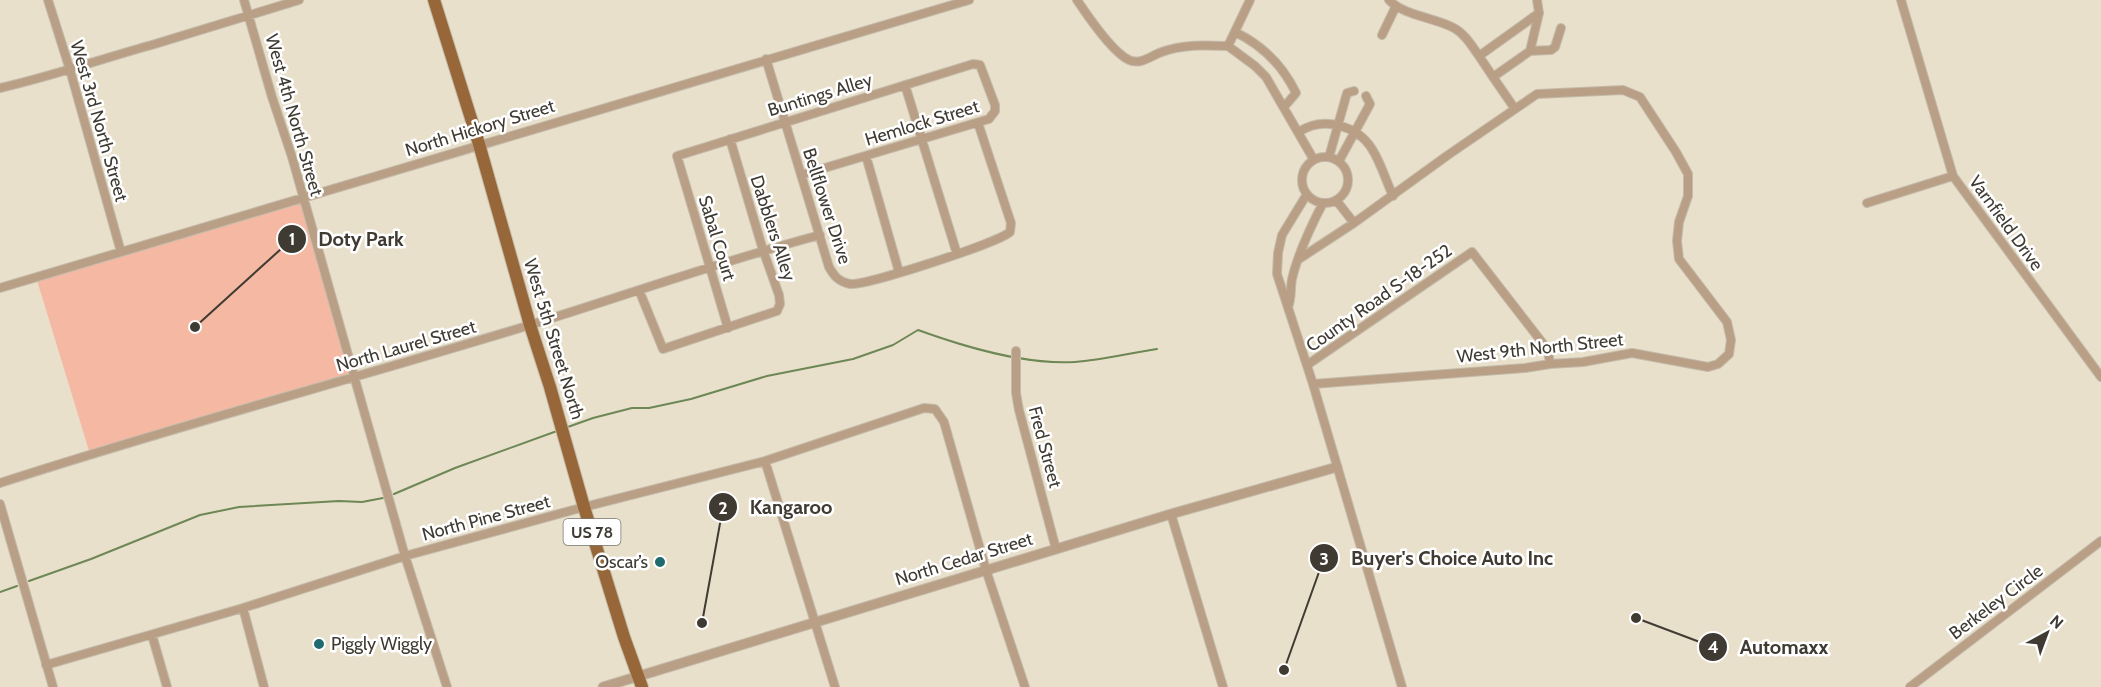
<svg xmlns="http://www.w3.org/2000/svg" width="2101" height="687" font-family="Cabin,sans-serif">
  <rect width="100%" height="100%" fill="#e9e0cc"/>
  <path fill="#f4b8a3" d="M302,197L354,376L90,454L36,277Z"/>
  <g fill="none" stroke-linecap="round" stroke-linejoin="round">
    <path stroke="#6d8755" stroke-width="2" d="M565,428L593,418L632,408H649L691,399L767,376L853,359L893,345L918,330C965,347 1024,365 1075,362C1103,360 1129,353 1157,349
      M394,494L455,468L557,431
      M29,581L91,559L200,515L239,507L339,501L362,502L383,498
      M0,592L17,586"/>
    <g stroke="#c4bcaa" stroke-width="10">
      <path id="minor" d="M48,0L70,70L121,252
        M244,0L272,97L292,157L405,556L447,687
        M1077,0C1087,15 1112,52 1129,60C1139,65 1150,57 1159,53C1182,44 1205,45 1228,46
        M1250,0L1228,46L1255,66L1266,77L1314,160
        M1389,0C1402,15 1436,18 1454,28C1465,34 1472,46 1479,56
        M1901,0L1953,176L2101,377
        M1235,32C1262,45 1283,66 1296,93L1284,107
        M1382,35L1396,6
        M1530,51L1539,13L1537,0
        M766,59L829,267C834,276 839,282 850,284C865,286 998,243 1010,232L1011,223L978,123
        M1493,77L1479,56L1539,13
        M905,85L957,254
        M0,88C53,76 104,58 155,44L299,0
        M1515,109L1493,77L1530,51L1551,50L1555,47L1561,28
        M1299,132C1323,116 1357,125 1372,149C1381,163 1386,181 1393,196
        M866,156L899,272
        M1329,157L1347,93L1354,91
        M1302 180a23 23 0 1 1 46 0a23 23 0 1 1-46 0Z
        M1339,161L1370,104L1366,96
        M1307,194L1282,235L1278,253L1277,274L1313,384L1402,687
        M1336,200L1354,223
        M1867,203L1953,176
        M1299,259L1354,223L1448,155L1537,94L1623,90L1640,97L1676,152L1688,174V196L1679,222L1677,241L1679,259L1727,322L1731,340L1729,354L1718,364L1708,367L1632,353L1583,362L1550,364L1525,368L1313,384
        M0,288L969,0
        M639,290L663,349L777,311L780,304L779,295L763,250L730,139
        M1288,307C1292,298 1290,289 1292,279C1298,253 1311,226 1323,203
        M728,328L677,156L973,64L980,65L995,105V111L989,119L801,175
        M1016,351V393L1019,410L1056,549
        M1307,365L1472,252L1548,350L1550,364
        M765,461L835,687
        M0,483C175,426 354,379 530,325C627,295 722,261 820,235
        M0,504L53,687
        M1171,514L1223,687
        M243,608L264,687
        M152,635L167,687
        M46,665L243,608L405,556L584,507L765,461L924,408L935,409L944,422L986,570L1025,687
        M1910,687L2101,541"/>
    </g>
    <g stroke="#c4bcaa" stroke-width="11">
      <path id="tertiary" d="M603,687L1171,514L1337,467"/>
    </g>
    <g stroke="#c4bcaa" stroke-width="14">
      <path id="primary" d="M434,0L479,144L530,325L550,387L584,507L624,637L642,687"/>
    </g>
    <use href="#minor" stroke="#ba9f87" stroke-width="8"/>
    <use href="#tertiary" stroke="#ba9f87" stroke-width="9"/>
    <use href="#primary" stroke="#976739" stroke-width="12"/>
  </g>
  <g fill="#1f6b70" stroke="#fff" stroke-width="2">
    <circle cx="660" cy="562" r="6"/>
    <circle cx="319" cy="644" r="6"/>
  </g>
  <g text-anchor="middle" dominant-baseline="central" stroke-width="5" stroke-linejoin="round" paint-order="stroke">
    <rect fill="#fff" stroke="#797670" stroke-width="1.5" x="563.5" y="519" width="57" height="26" rx="4.5"/>
    <g font-size="16" font-weight="bold" fill="#3f3b33">
      <text x="592" y="532">US 78</text>
    </g>
    <g font-size="18" fill="#3f3b33" stroke="#fff">
      <text transform="translate(820 95) rotate(-17)">Buntings Alley</text>
      <text transform="translate(294 115) rotate(74)">West 4th North Street</text>
      <text transform="translate(99 121) rotate(74)">West 3rd North Street</text>
      <text transform="translate(922 123) rotate(-17)">Hemlock Street</text>
      <text transform="translate(480 128) rotate(-17)">North Hickory Street</text>
      <text transform="translate(827 206) rotate(72)">Bellflower Drive</text>
      <text transform="translate(2006 223) rotate(54)">Varnfield Drive</text>
      <text transform="translate(773 228) rotate(72)">Dabblers Alley</text>
      <text transform="translate(717 238) rotate(73)">Sabal Court</text>
      <text transform="translate(1379 298) rotate(-35)">County Road S-18-252</text>
      <text transform="translate(554 339) rotate(73)">West 5th Street North</text>
      <text transform="translate(406 346) rotate(-16)">North Laurel Street</text>
      <text transform="translate(1540 348) rotate(-6)">West 9th North Street</text>
      <text transform="translate(1045 447) rotate(75)">Fred Street</text>
      <text transform="translate(486 518) rotate(-15)">North Pine Street</text>
      <text transform="translate(964 559) rotate(-17)">North Cedar Street</text>
      <text transform="translate(1996 602) rotate(-37)">Berkeley Circle</text>
    </g>
    <g font-size="18" fill="#3f3b33" stroke="#fff" text-anchor="end">
      <text x="648" y="562">Oscar’s</text>
      <text x="331" y="644" text-anchor="start">Piggly Wiggly</text>
    </g>
  </g>
  <path fill="none" stroke="#3f3b33" stroke-width="2" d="M195 327L292 239M702 623L723 507M1284 670L1324 558M1636 618L1713 647"/>
  <g fill="#3f3b33" stroke="#fff" stroke-width="2">
    <circle cx="195" cy="327" r="6"/>
    <circle cx="702" cy="623" r="6"/>
    <circle cx="1284" cy="670" r="6"/>
    <circle cx="1636" cy="618" r="6"/>
    <circle cx="292" cy="239" r="15"/>
    <circle cx="723" cy="507" r="15"/>
    <circle cx="1324" cy="558" r="15"/>
    <circle cx="1713" cy="647" r="15"/>
  </g>
  <g font-size="18" text-anchor="middle" font-weight="bold" fill="#fff">
    <text x="292" y="245">1</text>
    <text x="723" y="514">2</text>
    <text x="1324" y="565">3</text>
    <text x="1713" y="653">4</text>
  </g>
  <g font-size="20" text-anchor="middle" font-weight="bold" fill="#3f3b33" stroke="#fff" stroke-width="5" stroke-linejoin="round" paint-order="stroke">
    <text x="361" y="246">Doty Park</text>
    <text x="791" y="514">Kangaroo</text>
    <text x="1452" y="565">Buyer's Choice Auto Inc</text>
    <text x="1784" y="654">Automaxx</text>
  </g>
  <g transform="translate(2047 633) rotate(41)" stroke="#ffffff" stroke-width="4.5" paint-order="stroke">
  <path d="M0-4.5L10 22L0 15L-10 22Z" fill="#3f3b33"/>
  <text y="-9" font-size="16" font-weight="bold" text-anchor="middle" fill="#3f3b33">N</text>
  </g>
</svg>
